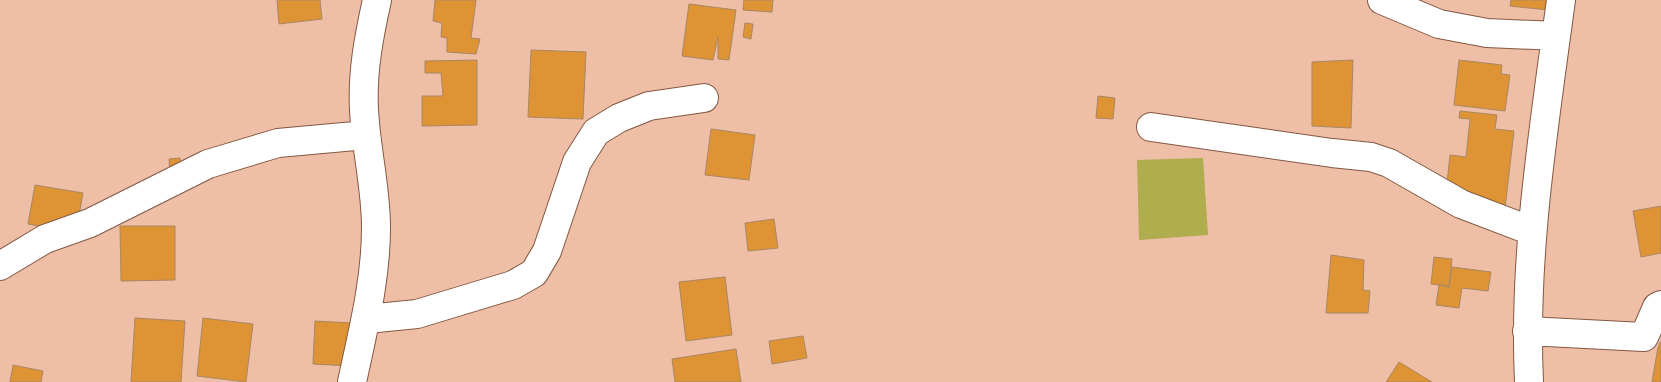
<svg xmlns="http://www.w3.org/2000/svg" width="1661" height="382" font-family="'Alegreya Sans',sans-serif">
  <rect width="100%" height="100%" fill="#efbea6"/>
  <path fill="#afad4e" d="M1203,158L1208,235L1139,240L1137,160Z"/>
  <path fill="#de9335" stroke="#a98763" d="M277,0H320L322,19L279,24Z
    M435,0H476L471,38L480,39L476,54L447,52V38L441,37L442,23L433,21Z
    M744,0H773L772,12L743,10Z
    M1511,0H1550L1548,10L1510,6Z
    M689,4L736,10L729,60L718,59V37L713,60L682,56Z
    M745,23L753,24L751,39L743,37Z
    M531,50L586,52L583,119L528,117Z
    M477,60V125L422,126V96H443L441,73H425V61Z
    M1353,60L1351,128L1312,126V62Z
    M1459,60L1502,65L1501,74L1510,75L1505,111L1454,105Z
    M1098,96L1115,98L1113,119L1096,118Z
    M1460,111L1497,115L1495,129L1514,131L1505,208L1446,192L1450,155L1466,157L1470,119L1459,118Z
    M711,129L755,135L749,180L705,175Z
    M180,158L182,176L170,177L169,159Z
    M35,185L83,193L76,233L28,224Z
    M1661,206V253L1641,257L1633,211Z
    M774,219L778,248L748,251L745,223Z
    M120,226H175V280L121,281Z
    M1331,255L1364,260L1363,290L1370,291L1368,313H1326Z
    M1434,257L1452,259L1449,286L1431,284Z
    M1452,267L1491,272L1488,291L1462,288L1459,308L1436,305L1439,285L1449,287Z
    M725,277L732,335L686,341L679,282Z
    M135,318L185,321L181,382H131Z
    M203,318L253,324L246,382L197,376Z
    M315,321L352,323L350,366L313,364Z
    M803,336L807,358L772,364L769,341Z
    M1661,341V382H1652L1658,347Z
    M736,349L741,382H675L672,359Z
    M1399,362L1432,382H1386Z
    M13,365L43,371L41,382H10Z"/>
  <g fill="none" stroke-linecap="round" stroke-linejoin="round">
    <g stroke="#835842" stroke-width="30">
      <path id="minor" d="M1382,0L1439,24L1487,33L1556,36
        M1151,127L1332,153L1371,157L1389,163L1461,204L1532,231
        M0,266L45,239L90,223L208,164L278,143L366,135
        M367,319L417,314L513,285L534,273L547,251L577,162L596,132L619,118L649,106L704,98
        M1527,331L1644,337L1657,307L1661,305
        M352,382C363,330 376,281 376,227C376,188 366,149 364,110C362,72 369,36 377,0
        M1529,382C1523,254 1544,127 1561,0"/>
    </g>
    <use href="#minor" stroke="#fff" stroke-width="28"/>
  </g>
</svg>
